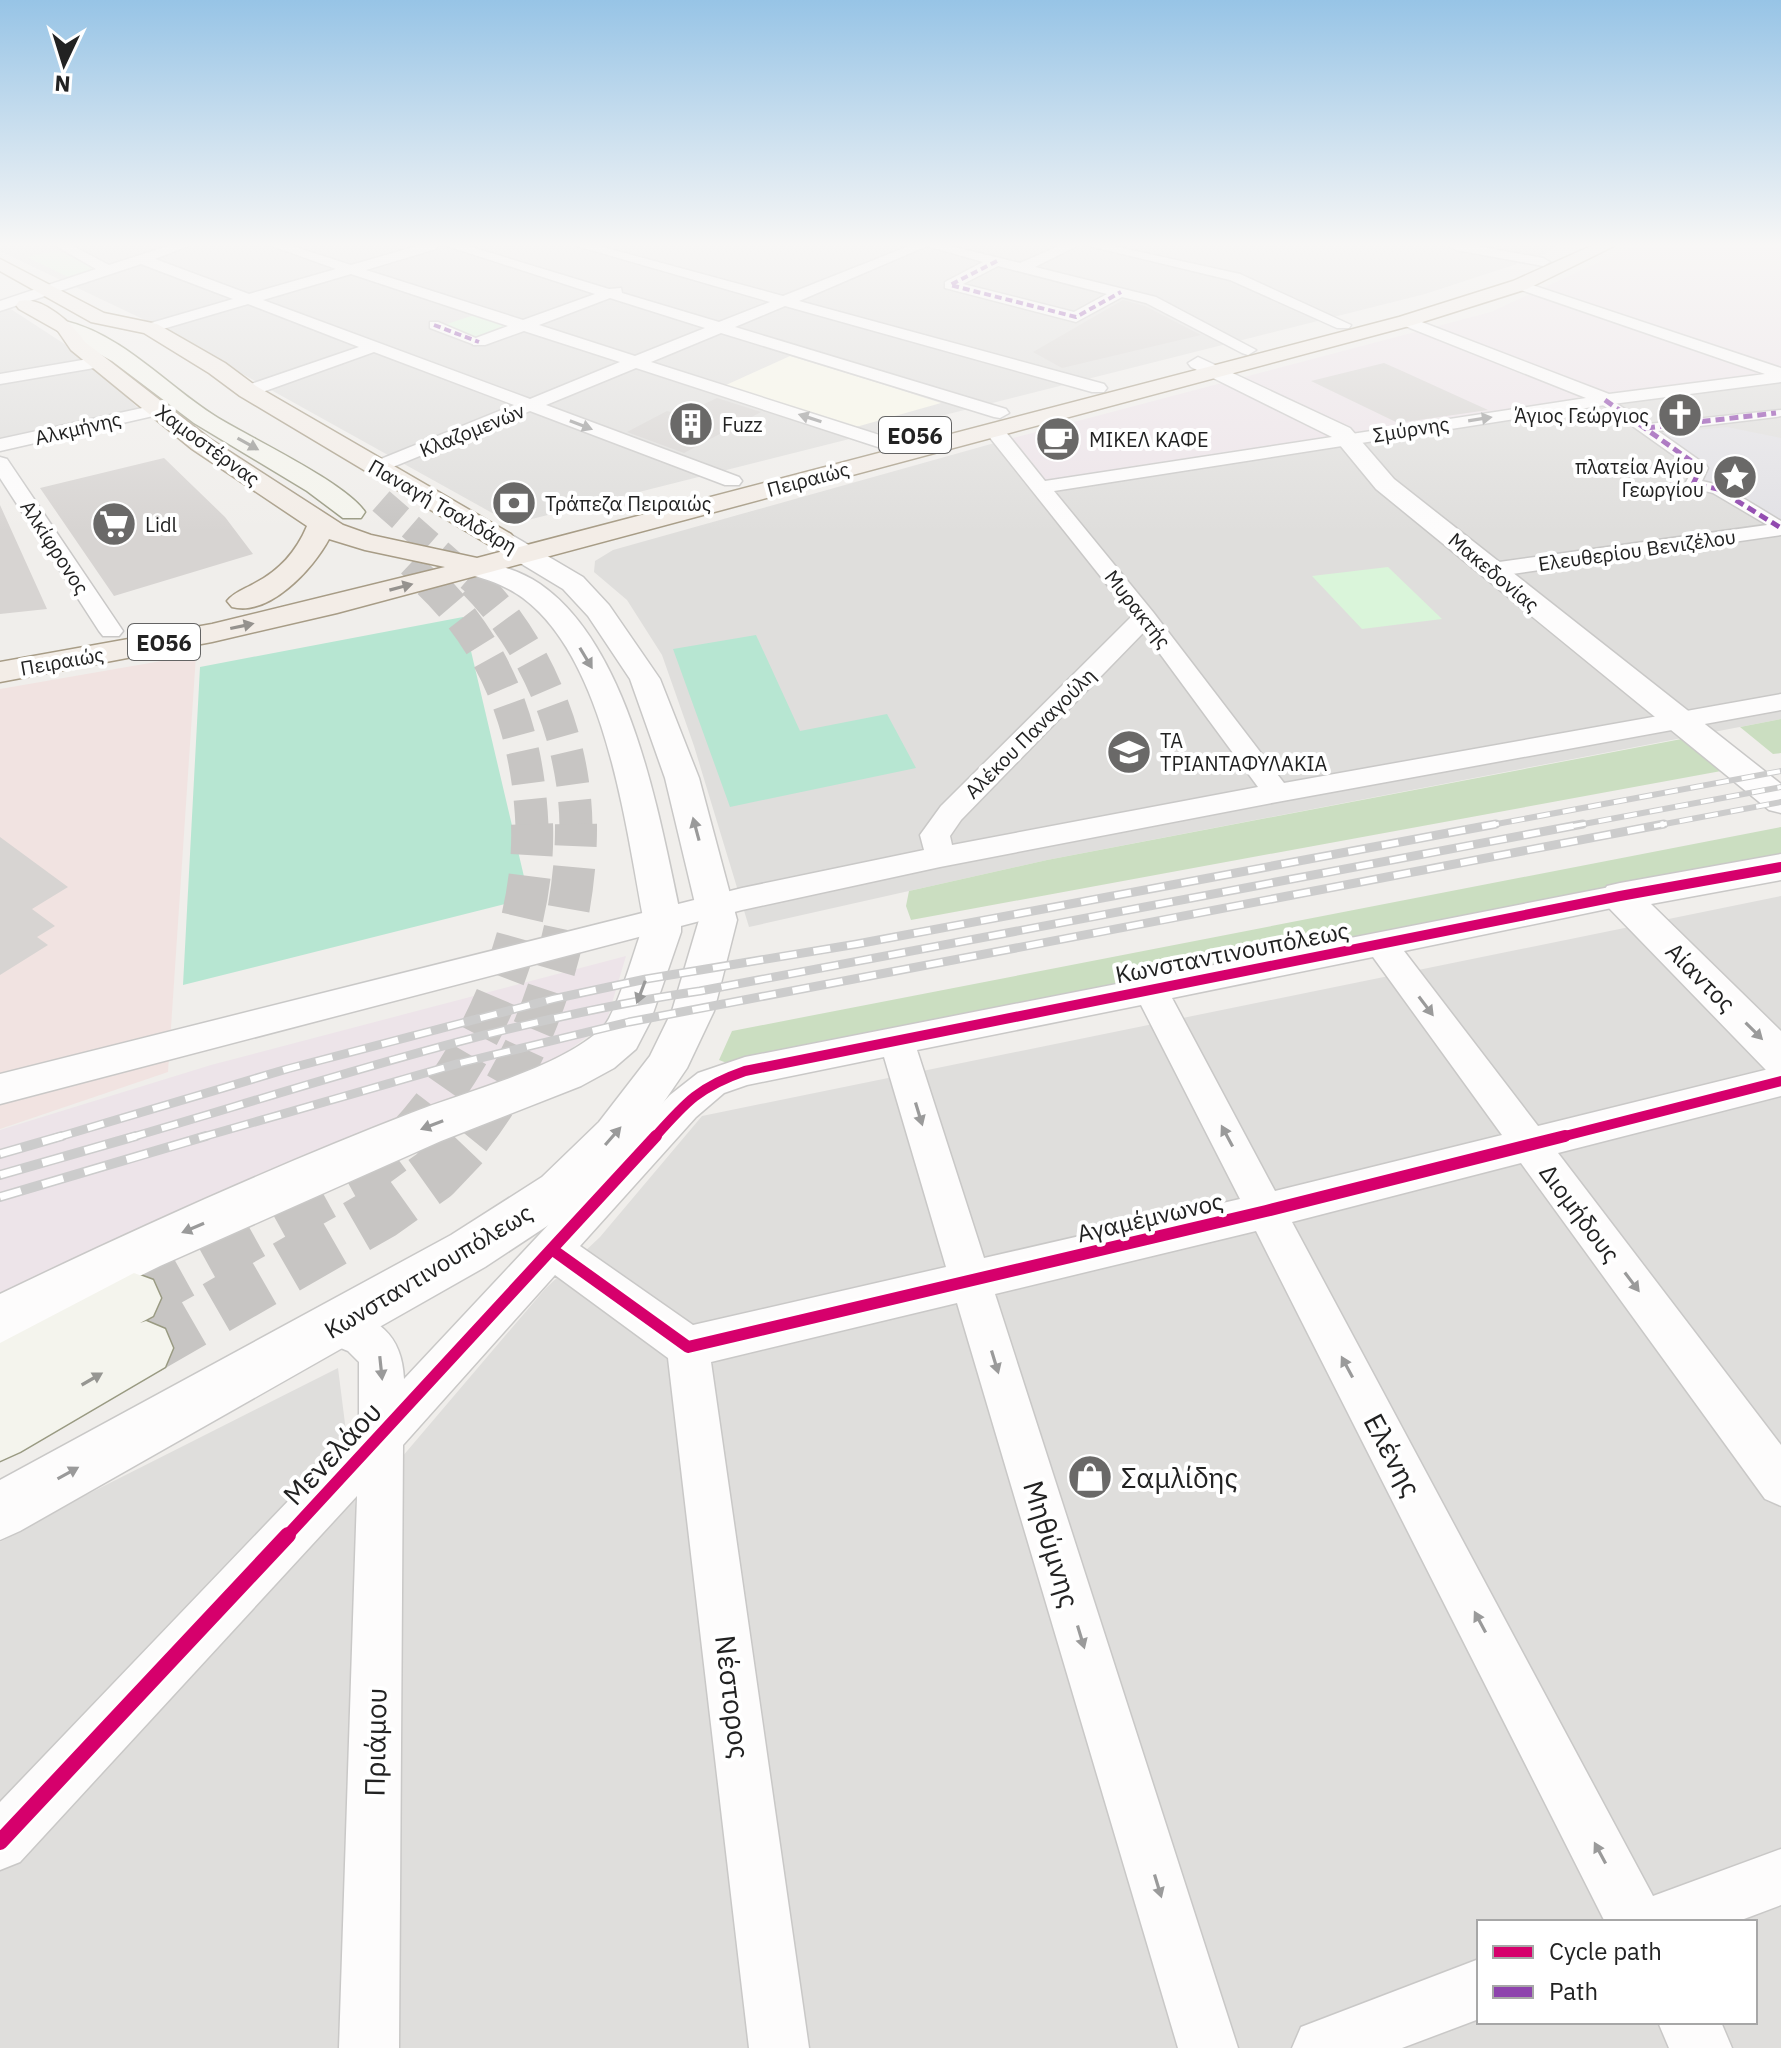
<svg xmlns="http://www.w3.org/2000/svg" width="1781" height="2048" font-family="'IBM Plex Sans',sans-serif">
  <rect width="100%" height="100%" fill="#f0eeeb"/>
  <path fill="#dfdedc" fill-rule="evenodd" d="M0,246H1558L1541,256L1425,294L512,524L149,322L0,251Z
    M0,302L86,358L140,410L0,442Z
    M1781,382V719L1047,860L749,927L694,746L662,655L627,600L594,572L595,561L613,550L998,442L1608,404Z
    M1781,896V2048H0V1542L84,1496L338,1368L356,1511L545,1289L600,1237L702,1116ZM1479,1922H1755V2022H1479Z"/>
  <path fill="#f1e3e1" d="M196,655L168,1072L0,1129V689Z"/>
  <path fill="#ede4e9" d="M1634,246H1781V382L1608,404L1039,492L998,442L1491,312Z
    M626,956L606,1023L550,1064L0,1300V1130L211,1065Z"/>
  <path fill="#f8f7e8" d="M790,356L891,387L941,403L856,427L726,385Z"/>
  <path fill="#cbdec1" d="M1781,719V753L1773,754L1740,727Z
    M1692,737L1732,769L911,920L906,906L909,891L1047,860Z
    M1781,827V863L732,1065L719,1060L732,1031Z"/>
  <path fill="#daf5da" d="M58,250L96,270L70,278L27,257Z
    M477,314L513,326L478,339L441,326Z
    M1388,567L1442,619L1362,629L1312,576Z"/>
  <path fill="#b7e6d2" d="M463,617L529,898L183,985L200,667Z
    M756,635L800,731L887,714L916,768L730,807L673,649Z"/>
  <path fill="#e2e1e5" d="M1727,427L1781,438V523L1715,493L1684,486L1693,469L1645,435Z"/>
  <path fill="#d7d4d2" d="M1123,300L1145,306L1201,335L1062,368L1033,352Z
    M1384,363L1400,370L1488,410L1398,423L1311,381Z
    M717,398L761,412L684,453L627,432L667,411L681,415Z
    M164,458L225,517L253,554L114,596L40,488Z
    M0,505L47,609L0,614Z
    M0,837L68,887L32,909L55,926L37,937L48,945L0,975Z"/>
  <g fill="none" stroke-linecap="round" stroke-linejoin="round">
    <path stroke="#c7c5c3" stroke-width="26" stroke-dasharray="26 13" stroke-linecap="butt" d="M381,501L476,584
      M410,564L431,584"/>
    <path stroke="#c7c5c3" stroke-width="33" stroke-dasharray="33 16" stroke-linecap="butt" d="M429,582C498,648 528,732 532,826
      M474,582C536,644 575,738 576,826"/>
    <path stroke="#c7c5c3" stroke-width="42" stroke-dasharray="42 21" stroke-linecap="butt" d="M406,1138C480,1059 536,933 532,824
      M470,1138C536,1056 577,929 576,824"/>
    <path stroke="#c7c5c3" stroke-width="54" stroke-dasharray="54 27" stroke-linecap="butt" d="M134,1298L352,1177L408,1136
      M146,1348L382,1212L434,1175L471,1136"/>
    <g stroke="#c9c8c7" stroke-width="3">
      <path id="pedestrian" d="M430,322H438L485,342L475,345L430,328Z
        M1605,396L1648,424L1781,410V416L1776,417L1658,431L1706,465L1708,468L1702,481L1723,486L1781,521V533L1713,493L1688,487L1685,484L1693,469L1600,403L1598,400Z"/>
    </g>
    <g stroke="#c9c8c7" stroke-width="3">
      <path id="minor" d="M56,246H73L109,265L168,246H188L155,259L249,294L336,269L272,246H292L351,265L417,246H438L436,249L366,270L523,320L595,294L447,246H468L609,289L621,288L622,293L719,322L770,302L577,246H599L783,296L909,246H927L799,301L1104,384L1107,388L1104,392H1092L785,306L735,327L1006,409L1009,413L1000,418L994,417L721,333L651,362L892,439L894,443L885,449L878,447L636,368L546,405L739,477L742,481L739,485H725L530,411L378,473L368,467L371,463L514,405L374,352L254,395H242L239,391L242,387L359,347L248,304L156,331H144V325L233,299L141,264L0,311V301L96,269ZM351,274L508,326L473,339V345H485L524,331L620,362L530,399L263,300ZM610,298L705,328L635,356L539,325Z
        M927,246H950L1020,263L1059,246H1077L1035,267L1156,297L1256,350L1248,355L1242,353L1146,303L1122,297L1076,322L945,288V282L983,262ZM998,266L1107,294L1074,312L963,284Z
        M1089,246H1113L1240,274L1351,325L1349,328H1337L1230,280Z
        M1449,246H1477L1543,258L1550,262L1543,266L1456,250Z
        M1520,281L1781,368V382L1605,405L1054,491L1153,612L1284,783L1781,694V710L1277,802L940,867L742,910L0,1104V1074L742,888L924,850L920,835L941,806L1132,616L987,434L985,430L987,426H1001L1045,481L1586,398L1400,324V318L1406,316L1609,394L1765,374L1515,288V282ZM1144,632L1258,787L952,845L950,836L961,820Z
        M100,357L108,362L106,366L0,384V374Z
        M156,405L165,410L162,414L0,451V439Z
        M0,457L7,459L123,631L119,636H103L99,631L0,478Z
        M1781,523V535L1492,577L1481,570L1492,563Z
        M1620,885L1631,888L1635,896L1631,904L1404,951L1538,1126L1781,1066V1096L1558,1153L1781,1445V1506L1765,1499L1521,1163L1292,1222L1653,1896L1781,1849V1905L1736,1922H1605L1256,1231L995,1294L1238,2048H1178L957,1303L711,1362L809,2048H749L668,1358L555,1275L403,1445L399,2048H339L357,1496L20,1862L0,1870V1802L359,1427V1362L348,1351L321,1340L315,1326L321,1312L336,1306C377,1318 402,1333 404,1379L670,1095L698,1073L745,1057ZM1373,957L1502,1135L1275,1191L1172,998ZM1141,1005L1240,1199L984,1258L917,1050ZM884,1057L946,1267L693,1325L580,1246L696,1117L724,1093L747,1085Z
        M1479,1959V2019L1402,2048H1292L1301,2027Z
        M1658,2022H1721L1732,2048H1669Z"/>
    </g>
    <g stroke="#c9c8c7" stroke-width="3">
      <path id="tertiary" d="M1198,357L1350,428L1394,479L1781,784V813L1769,810L1376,489L1334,438L1191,367L1188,363Z
        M501,532L510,534L583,577L609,605L660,679L699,778L737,920L714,1011L687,1068L631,1150L576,1207L485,1267L20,1531L0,1540V1480L451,1235L542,1177L599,1122L650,1056L672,1011L699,920L665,778L630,679L588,616L563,589L492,546L488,540L492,534Z
        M477,560C499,565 521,571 540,584C631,647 659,816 681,917V932L650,1022L636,1049L614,1068L581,1086L441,1141L160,1266L0,1345V1294C135,1229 272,1167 411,1113C466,1091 562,1068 603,1027C616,1014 634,952 641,932L643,917C625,822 605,659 523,598C507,586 487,579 467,574L463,568L467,562Z
        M1781,854V880L1651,904L1781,1031V1075L1766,1070L1607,906L1601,896L1607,886L1620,883Z"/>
    </g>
    <g stroke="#999a82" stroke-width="3">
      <path id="secondary" d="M65,321C123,335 166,385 215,416C250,438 345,482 365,512L361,518H343L307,491L194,423L112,361L58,331L55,327Z
        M134,1273L153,1280L161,1298L153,1316L140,1323L146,1321L165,1329L173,1348L165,1367L20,1452L0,1461V1343Z"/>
    </g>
    <g stroke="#a79c86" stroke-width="3">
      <path id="primary" d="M1591,246H1614L1527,289L1413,325L337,613L212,642L0,682V662L212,624L445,567L365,550L329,539C313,569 269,617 232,607L227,601C234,592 245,589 255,583C280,570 296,552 307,526L192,449L71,350L58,331L19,309L16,305L19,301C42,295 74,325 85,342L210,439L343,525L371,535L477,558L1399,317L1513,281Z
        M0,259L104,313L157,324L225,363L256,386L511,534L515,540L511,546L501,548L491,546L240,396L209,373L144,333L91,322L0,271Z"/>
    </g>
    <use href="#pedestrian" fill="#fdfcfc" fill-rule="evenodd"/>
    <use href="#minor" fill="#fdfcfc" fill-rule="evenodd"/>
    <use href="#tertiary" fill="#fdfcfc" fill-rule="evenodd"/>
    <use href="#secondary" fill="#f4f4ed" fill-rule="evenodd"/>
    <use href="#primary" fill="#f3ede7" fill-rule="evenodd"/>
    <g stroke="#ccc" stroke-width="6">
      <path id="rail-far2" d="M1486,826L1781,771
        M1573,826L1781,787
        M1654,826L1781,802"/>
    </g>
    <g stroke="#ccc" stroke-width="9">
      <path id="rail-far1" d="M55,1138L287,1069L553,999L646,979L857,944L1496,824
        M129,1138C317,1083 506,1019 700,991L1583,824
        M199,1138L460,1063L629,1022L1664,824"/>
    </g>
    <g stroke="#ccc" stroke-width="10">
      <path id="rail" d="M0,1154L62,1136
        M0,1175L136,1136
        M0,1197L206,1136"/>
    </g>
    <use href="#rail-far2" stroke="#fff" stroke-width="4" stroke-dasharray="13" stroke-linecap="butt"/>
    <use href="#rail-far1" stroke="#fff" stroke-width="6" stroke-dasharray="17" stroke-linecap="butt"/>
    <use href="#rail" stroke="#fff" stroke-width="7" stroke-dasharray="22" stroke-linecap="butt"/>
    <path stroke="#8e44ad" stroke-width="4" stroke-dasharray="7 4" stroke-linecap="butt" d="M997,261L950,285L1076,317L1121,292
      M434,325L479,342"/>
    <path stroke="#8e44ad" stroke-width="5" stroke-dasharray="9 5" stroke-linecap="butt" d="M1605,400L1701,468L1693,484L1718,489L1781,528
      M1646,428L1776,413"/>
    <g stroke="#fff" stroke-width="15">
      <path id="cycleway-far2" d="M654,1138C686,1102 699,1087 745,1071L1620,896L1781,867
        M1557,1138L1781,1081"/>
    </g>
    <g stroke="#fff" stroke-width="17">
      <path id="cycleway-far1" d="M553,1250L688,1347L1266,1211L1565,1136
        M286,1537L656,1136"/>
    </g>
    <g stroke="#fff" stroke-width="21">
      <path id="cycleway" d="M0,1842L288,1535"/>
    </g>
    <use href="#cycleway-far2" stroke="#d6006c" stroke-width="10"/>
    <use href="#cycleway-far1" stroke="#d6006c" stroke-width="12"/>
    <use href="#cycleway" stroke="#d6006c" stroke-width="16"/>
  </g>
  <defs><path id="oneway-solid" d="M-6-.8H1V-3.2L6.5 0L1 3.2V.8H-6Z" transform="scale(2)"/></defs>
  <g fill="#9a9a9a">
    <use href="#oneway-solid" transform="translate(810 418) rotate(-162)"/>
    <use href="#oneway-solid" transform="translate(1480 419) rotate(-9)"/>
    <use href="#oneway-solid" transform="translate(581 425) rotate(21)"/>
    <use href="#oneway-solid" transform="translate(586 658) rotate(59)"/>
    <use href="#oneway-solid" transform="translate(696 829) rotate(-105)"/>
    <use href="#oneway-solid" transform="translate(641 992) rotate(111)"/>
    <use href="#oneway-solid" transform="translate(1426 1006) rotate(53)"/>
    <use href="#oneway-solid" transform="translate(1754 1031) rotate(45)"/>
    <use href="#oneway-solid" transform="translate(919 1114) rotate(73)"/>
    <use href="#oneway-solid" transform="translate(432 1125) rotate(159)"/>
    <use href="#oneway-solid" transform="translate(613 1136) rotate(-49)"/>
    <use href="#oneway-solid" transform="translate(1227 1136) rotate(-118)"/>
    <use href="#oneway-solid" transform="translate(193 1228) rotate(157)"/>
    <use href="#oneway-solid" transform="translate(1632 1282) rotate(53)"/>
    <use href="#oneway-solid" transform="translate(995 1362) rotate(73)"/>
    <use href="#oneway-solid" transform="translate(1347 1367) rotate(-118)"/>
    <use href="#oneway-solid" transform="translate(381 1368) rotate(84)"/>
    <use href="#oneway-solid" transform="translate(68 1473) rotate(-29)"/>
    <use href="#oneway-solid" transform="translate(1480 1622) rotate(-118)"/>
    <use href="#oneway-solid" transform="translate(1081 1637) rotate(73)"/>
    <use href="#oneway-solid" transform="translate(1600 1853) rotate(-118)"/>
    <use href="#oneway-solid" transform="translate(1158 1886) rotate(73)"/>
  </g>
  <g fill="#969692">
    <use href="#oneway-solid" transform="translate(248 444) rotate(29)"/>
    <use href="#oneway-solid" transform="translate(92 1379) rotate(-30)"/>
  </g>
  <g fill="#95928e">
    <use href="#oneway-solid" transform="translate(401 587) rotate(-15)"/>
    <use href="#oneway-solid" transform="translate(242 626) rotate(-12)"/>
  </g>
  <linearGradient id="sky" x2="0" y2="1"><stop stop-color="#97c4e6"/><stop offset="0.46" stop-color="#f8f7f6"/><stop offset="1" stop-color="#f8f7f6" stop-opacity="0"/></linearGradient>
  <rect width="1781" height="532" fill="url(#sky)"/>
  <defs>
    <g id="church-disc" transform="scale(2.3)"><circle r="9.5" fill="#6a6968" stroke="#fff"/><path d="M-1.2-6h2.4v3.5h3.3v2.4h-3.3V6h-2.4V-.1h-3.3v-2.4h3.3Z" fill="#fff"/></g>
    <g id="building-disc" transform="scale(2.3)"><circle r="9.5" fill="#6a6968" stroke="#fff"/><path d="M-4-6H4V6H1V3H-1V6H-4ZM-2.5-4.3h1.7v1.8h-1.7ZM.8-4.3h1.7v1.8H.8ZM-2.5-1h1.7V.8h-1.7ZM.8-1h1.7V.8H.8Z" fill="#fff"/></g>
    <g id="cafe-disc" transform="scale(2.3)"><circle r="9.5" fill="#6a6968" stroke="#fff"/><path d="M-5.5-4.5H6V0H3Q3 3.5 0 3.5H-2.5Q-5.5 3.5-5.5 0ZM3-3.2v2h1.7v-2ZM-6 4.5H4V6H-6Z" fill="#fff"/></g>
    <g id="sight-disc" transform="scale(2.3)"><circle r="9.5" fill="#6a6968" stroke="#fff"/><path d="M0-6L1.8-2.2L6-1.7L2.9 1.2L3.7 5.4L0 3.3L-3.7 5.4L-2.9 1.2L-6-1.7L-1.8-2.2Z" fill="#fff"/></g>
    <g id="bank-disc" transform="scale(2.3)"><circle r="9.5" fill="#6a6968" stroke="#fff"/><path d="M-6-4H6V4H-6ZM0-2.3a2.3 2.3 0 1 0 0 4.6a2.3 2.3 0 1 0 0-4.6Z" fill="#fff"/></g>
    <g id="supermarket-disc" transform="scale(2.3)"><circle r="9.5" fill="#6a6968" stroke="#fff"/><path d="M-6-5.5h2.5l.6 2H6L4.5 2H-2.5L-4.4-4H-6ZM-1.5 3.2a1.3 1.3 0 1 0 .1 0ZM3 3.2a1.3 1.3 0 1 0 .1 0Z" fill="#fff"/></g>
    <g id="school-disc" transform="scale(2.3)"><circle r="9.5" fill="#6a6968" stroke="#fff"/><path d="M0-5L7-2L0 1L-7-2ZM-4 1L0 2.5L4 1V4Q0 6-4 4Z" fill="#fff"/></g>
    <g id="shop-disc" transform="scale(2.3)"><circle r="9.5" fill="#6a6968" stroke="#fff"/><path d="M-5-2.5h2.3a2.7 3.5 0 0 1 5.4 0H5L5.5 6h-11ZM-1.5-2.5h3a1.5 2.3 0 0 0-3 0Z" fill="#fff"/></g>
  </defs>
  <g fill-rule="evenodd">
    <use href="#church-disc" x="1680" y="415"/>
    <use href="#building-disc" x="691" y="424"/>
    <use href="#cafe-disc" x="1058" y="439"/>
    <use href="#sight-disc" x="1735" y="477"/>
    <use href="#bank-disc" x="514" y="503"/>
    <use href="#supermarket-disc" x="114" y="524"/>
    <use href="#school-disc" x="1129" y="752"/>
    <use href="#shop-disc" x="1090" y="1477"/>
  </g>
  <g text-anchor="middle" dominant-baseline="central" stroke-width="8" stroke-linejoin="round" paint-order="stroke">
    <g font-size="20" fill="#222" stroke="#fff" text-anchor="start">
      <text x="1649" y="415" text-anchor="end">Άγιος Γεώργιος</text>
      <text x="722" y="424">Fuzz</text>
      <text x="1089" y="439">ΜΙΚΕΛ ΚΑΦΕ</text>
      <text x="1704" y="466" text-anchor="end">πλατεία Αγίου<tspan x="1704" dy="23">Γεωργίου</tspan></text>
      <text x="545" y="503">Τράπεζα Πειραιώς</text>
      <text x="145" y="524">Lidl</text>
      <text x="1160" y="740">ΤΑ<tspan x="1160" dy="23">ΤΡΙΑΝΤΑΦΥΛΑΚΙΑ</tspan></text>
    </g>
    <g font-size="20" fill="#222" stroke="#fff">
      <text transform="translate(78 428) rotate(-13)">Αλκμήνης</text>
      <text transform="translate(1411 429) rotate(-9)">Σμύρνης</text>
      <text transform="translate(472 430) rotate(-22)">Κλαζομενών</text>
      <text transform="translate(208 445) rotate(36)">Χαμοστέρνας</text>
      <text transform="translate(808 479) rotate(-15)">Πειραιώς</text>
      <text transform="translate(443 506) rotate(30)">Παναγή Τσαλδάρη</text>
      <text transform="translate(55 547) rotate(57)">Αλκίφρονος</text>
      <text transform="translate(1637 550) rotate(-8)">Ελευθερίου Βενιζέλου</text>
      <text transform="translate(1494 572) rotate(40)">Μακεδονίας</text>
      <text transform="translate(1138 609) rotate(52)">Μυρακτής</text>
      <text transform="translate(62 661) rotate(-10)">Πειραιώς</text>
      <text transform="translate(1030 733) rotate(-45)">Αλέκου Παναγούλη</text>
    </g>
    <g fill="#fff" stroke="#646464" stroke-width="2">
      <rect x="879" y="417" width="72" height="36" rx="6"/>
      <rect x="128" y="624" width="72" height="36" rx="6"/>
    </g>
    <g font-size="22" font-weight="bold" fill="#222">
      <text x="915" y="435">ΕΟ56</text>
      <text x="164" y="642">ΕΟ56</text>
    </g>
    <g font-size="24" fill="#222" stroke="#fff">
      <text transform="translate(1232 952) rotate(-11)">Κωνσταντινουπόλεως</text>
      <text transform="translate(1701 977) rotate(45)">Αίαντος</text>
      <text transform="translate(1580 1213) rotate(53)">Διομήδους</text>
      <text transform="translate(1150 1217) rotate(-13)">Αγαμέμνωνος</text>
      <text transform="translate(428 1271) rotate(-31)">Κωνσταντινουπόλεως</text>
    </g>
    <g font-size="28" fill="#222" stroke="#fff">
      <text transform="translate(332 1453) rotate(-47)">Μενελάου</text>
      <text transform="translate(1393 1455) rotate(62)">Ελένης</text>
      <text transform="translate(1052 1544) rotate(73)">Μηθύμνης</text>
      <text transform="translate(733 1697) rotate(83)">Νέστορος</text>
      <text transform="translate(375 1742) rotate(-89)">Πριάμου</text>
    </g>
    <g font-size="28" fill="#222" stroke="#fff" text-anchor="start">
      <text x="1121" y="1477">Σαμλίδης</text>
    </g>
  </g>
  <rect x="1477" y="1920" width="280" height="104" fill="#ffffff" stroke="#a7a7a7" stroke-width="2"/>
  <rect x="1493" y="1946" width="40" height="12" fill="#d6006c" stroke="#a7a7a7" stroke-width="2"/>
  <text x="1549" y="1960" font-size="24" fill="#222222">Cycle path</text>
  <rect x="1493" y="1986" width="40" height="12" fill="#8e44ad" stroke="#a7a7a7" stroke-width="2"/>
  <text x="1549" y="2000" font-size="24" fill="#222222">Path</text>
  <g transform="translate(64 64) rotate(184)" stroke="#ffffff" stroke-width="6" paint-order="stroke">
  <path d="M0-6L14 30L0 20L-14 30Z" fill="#222222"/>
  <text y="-12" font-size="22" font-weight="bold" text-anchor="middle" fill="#222222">N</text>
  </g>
</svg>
